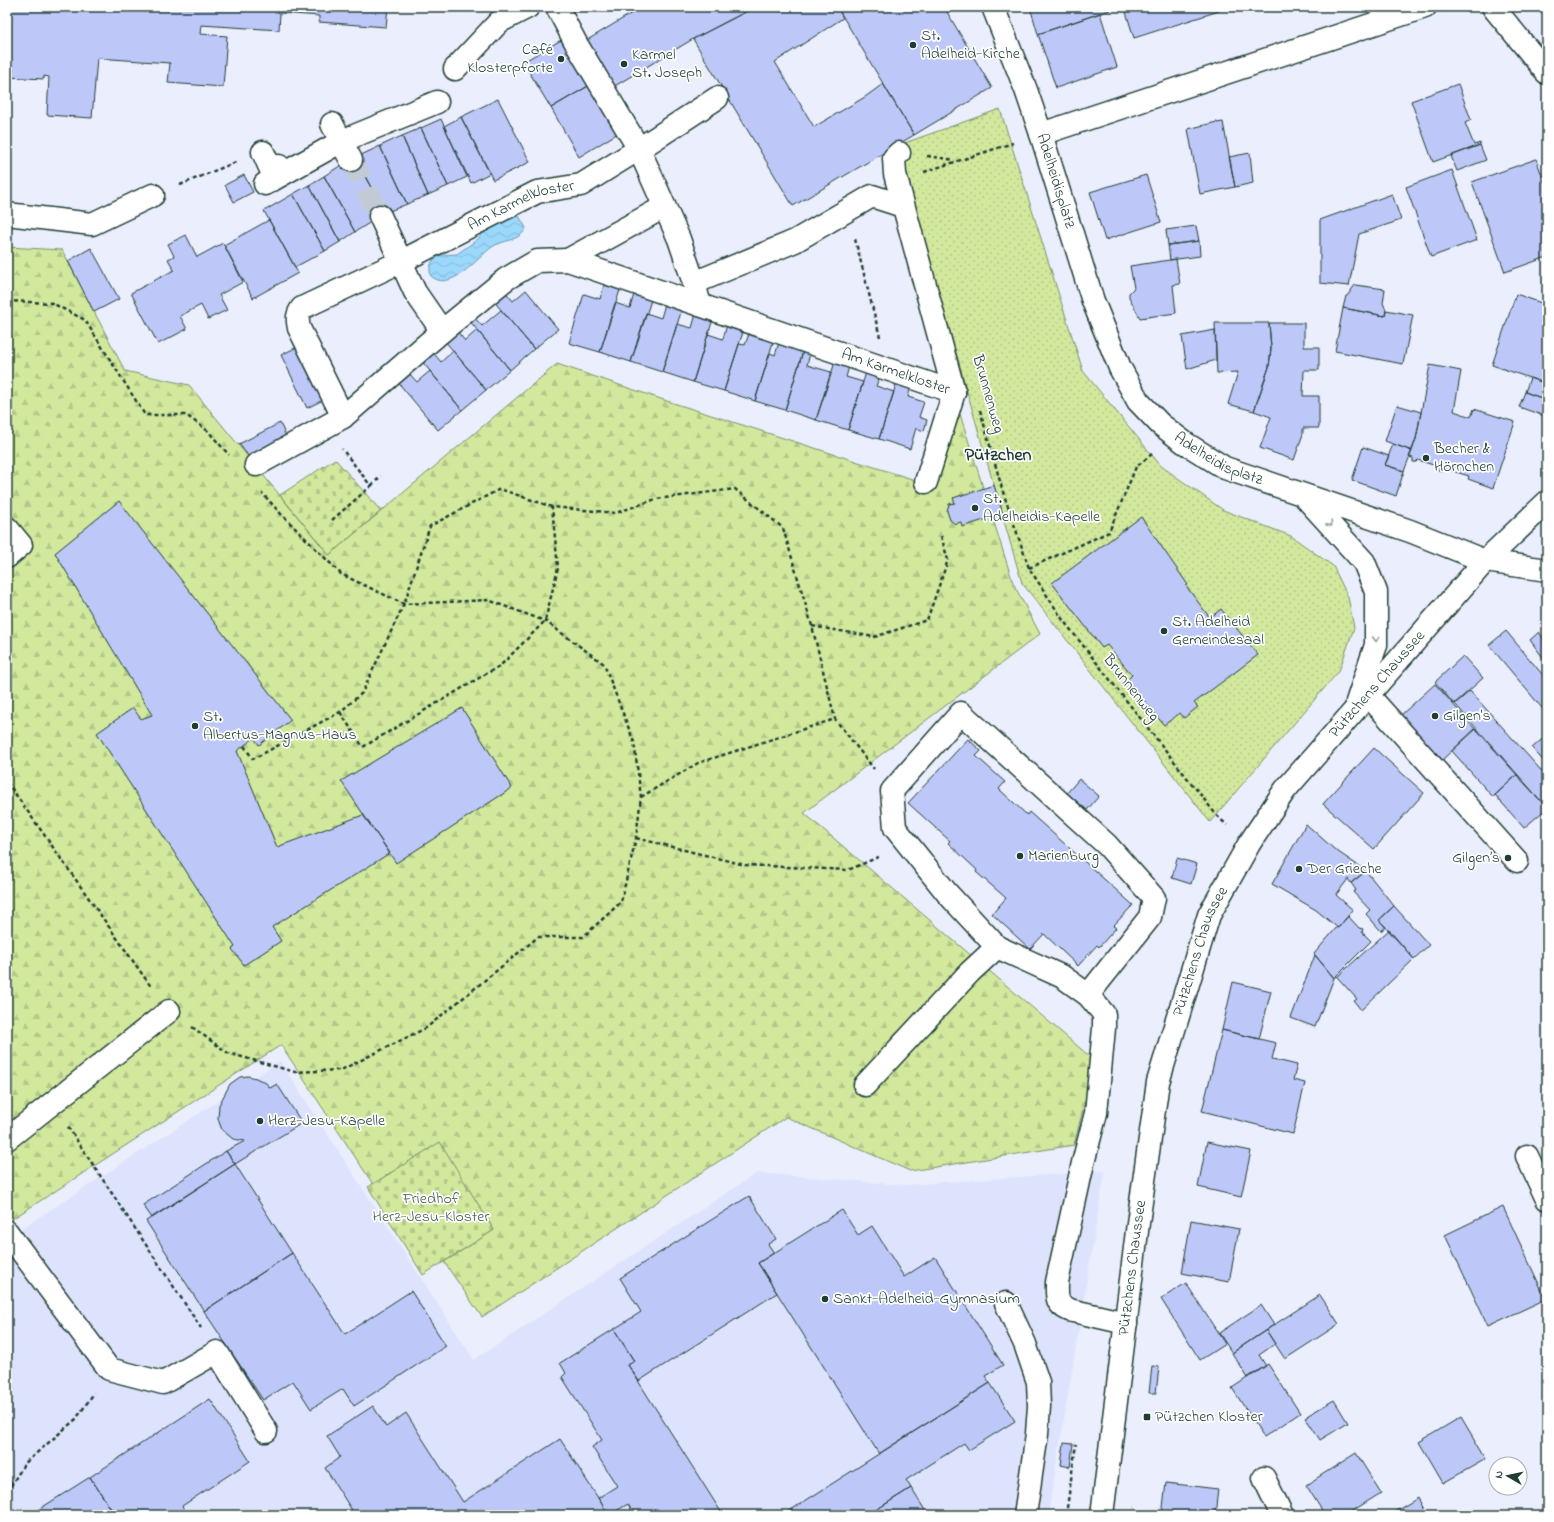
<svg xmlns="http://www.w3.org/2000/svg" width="1554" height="1522" font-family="'Indie Flower',sans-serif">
  <defs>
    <pattern id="grass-dots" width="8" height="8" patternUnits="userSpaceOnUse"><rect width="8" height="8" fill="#d1e89d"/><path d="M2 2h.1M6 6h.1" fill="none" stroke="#b3c888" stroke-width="1.8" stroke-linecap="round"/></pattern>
    <pattern id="forest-firs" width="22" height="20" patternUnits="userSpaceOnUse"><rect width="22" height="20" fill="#d1e89d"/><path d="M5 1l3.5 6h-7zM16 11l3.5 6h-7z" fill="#b3c888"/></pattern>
    <pattern id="cemetery-stones" width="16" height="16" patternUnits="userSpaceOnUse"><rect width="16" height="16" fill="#d1e89d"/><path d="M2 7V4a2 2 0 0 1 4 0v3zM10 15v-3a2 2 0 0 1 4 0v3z" fill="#b3c888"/></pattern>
    <pattern id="water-waves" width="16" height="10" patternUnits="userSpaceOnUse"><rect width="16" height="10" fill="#9bd8fc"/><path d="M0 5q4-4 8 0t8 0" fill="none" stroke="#85bad9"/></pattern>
  </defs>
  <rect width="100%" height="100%" fill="#ebeefd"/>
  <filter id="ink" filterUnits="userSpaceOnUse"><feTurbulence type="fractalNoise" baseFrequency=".025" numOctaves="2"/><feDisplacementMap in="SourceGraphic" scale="8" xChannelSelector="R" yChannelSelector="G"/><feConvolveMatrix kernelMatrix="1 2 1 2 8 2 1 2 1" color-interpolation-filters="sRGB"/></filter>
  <g filter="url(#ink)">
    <path fill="#dde3fc" d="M280,1061L474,1360L757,1173L904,1185L1105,1171L1048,1515H7V1238Z"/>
    <path fill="url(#grass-dots)" stroke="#789268" d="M1000,109L1083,371L1161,466L1223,510L1291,536L1333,566L1348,597L1354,628L1339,671L1210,822L1022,583L1006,528L899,153V145Z"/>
    <path fill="url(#forest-firs)" stroke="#789268" d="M7,247L62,250L125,371L189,385L329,555L557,364L667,401L915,480L935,485L960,414L1013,583L1040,634L804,813L1095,1061L1074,1145L910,1171L786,1117L482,1317L444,1262L494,1230L439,1143L373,1184L281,1045L9,1221L7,1219Z"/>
    <path fill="url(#cemetery-stones)" stroke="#789268" d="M335,459L381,511L329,555L280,495Z
      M440,1142L494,1230L423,1275L368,1187Z"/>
    <path fill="url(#water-waves)" stroke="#699aac" d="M512,216H519L526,228C521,241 502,240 492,247C477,258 449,295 430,275V267L433,260L441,255L457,254L478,239L487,229Z"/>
    <path fill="#bdc8f9" stroke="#1f3d34" d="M7,7H388L386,27L319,22V16L280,13L279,30L201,25L200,34L227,36L223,87L168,83L170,63L97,58L92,118L47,115L49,77L44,76V79L7,77Z
      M642,7H755L693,39L613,87L584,42Z
      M755,7H837L843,18L775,62L814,127L865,97L883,84L914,135L793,206L693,39Z
      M837,7H944L992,88L914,135Z
      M1030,7H1110V10L1038,34Z
      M1140,7H1218L1219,11L1134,38L1126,12Z
      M1236,7H1252L1237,12Z
      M1100,13L1117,67L1056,88L1038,34Z
      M563,39L590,85L551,108L523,62Z
      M1458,84L1471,120L1465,123L1474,145L1480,143V145L1433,162L1411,101Z
      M590,85L618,133L579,157L551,108Z
      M498,99L530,162L493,180L461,117Z
      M461,117L490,173L471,183L444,126Z
      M441,119L467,177L448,186L421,128Z
      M1217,122V123L1223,122L1235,187L1200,194L1188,129Z
      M421,128L448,186L428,195L402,136Z
      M402,136L428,195L407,204L380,146Z
      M1480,145L1486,160L1457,171L1451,156Z
      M380,146L407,204L385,213L355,158Z
      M1250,153L1253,183L1235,187L1229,157Z
      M355,158L385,213L355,232L324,176L343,164Z
      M1536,159L1547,189V257L1505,272L1472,182Z
      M1452,170L1477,240L1431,257L1406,187Z
      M244,175L253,192L234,202L225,185Z
      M1146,175L1161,222L1105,240L1090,192Z
      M324,176L355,232L340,242L309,185Z
      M309,185L340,242L325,251L293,194Z
      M293,194L325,251L295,267L264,211Z
      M1392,194L1401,220L1359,234L1349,286L1320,283V220Z
      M269,220L298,273L253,298L224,245Z
      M1196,226L1199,241L1168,245L1166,230Z
      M186,235L197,257L223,243L243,282L219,295L227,310L208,319L201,305L180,316L187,329L158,344L131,293L174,270L168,259L174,256L168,244Z
      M1199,241L1200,256L1170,260L1168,245Z
      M91,248L119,299L94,312L68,261Z
      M1176,259L1180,284L1173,285L1176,313L1140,318L1129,297V293L1134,288L1130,266Z
      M604,285L620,290L600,352L569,343L584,294L600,299Z
      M1355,285L1385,289L1383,303L1386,310L1385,316L1343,308L1346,296H1347Z
      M503,289L513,301L526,290L558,329L534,349L492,299Z
      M634,294L651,300L631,362L600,352L615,303L630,308Z
      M1516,294L1547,305V384L1492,365Z
      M665,304L682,309L662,372L631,362L646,313L661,318Z
      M1343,308L1385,316L1386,310L1413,315L1403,364L1335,351Z
      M501,310L534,349L510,370L469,320L473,316L482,326Z
      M696,314L713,319L693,382L662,372L677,324L692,328Z
      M1215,323H1269L1271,348L1269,367L1254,411L1228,404L1238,372L1217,373Z
      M1269,323H1304V347H1319V370H1304L1303,396H1319V428H1303V434L1294,460L1260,448L1271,417L1254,411L1269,367L1271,348Z
      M727,324L744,329L724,391L693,382L708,334L723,339Z
      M456,330L465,341L477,330L510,370L486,390L444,340Z
      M1215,330L1216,360L1187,369L1182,336Z
      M750,331L774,339L755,401L724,391L739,344L745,345Z
      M780,340L804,348L785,410L755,401L770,353L775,355Z
      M303,344L329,397L307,408L281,355Z
      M804,348L811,350L807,365L831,372L816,420L785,410Z
      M431,350L441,362L453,351L486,390L462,410L420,359Z
      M836,359L850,363L846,377L863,382L848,430L816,420Z
      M1430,365L1461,371L1454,411L1471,417L1474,409L1515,422L1493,488L1468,479L1469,476L1443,468L1442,471L1438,470L1439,467L1418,460L1416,462H1413V458L1409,457L1416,439Z
      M867,369L881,373L876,386L894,392L879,439L848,430Z
      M407,371L417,382L430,371L462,410L438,430L396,380Z
      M898,378L912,383L908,397L924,402L919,417L927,420L924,431L916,428L910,449L879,439Z
      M1530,378L1547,384V400L1525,392Z
      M1525,392L1547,400V417L1519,407Z
      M1397,405L1421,412L1416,439L1412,451L1385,441Z
      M280,423L289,443L253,462L239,444Z
      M1393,444L1412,451L1404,471L1385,465Z
      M1363,447L1389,456L1385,465L1404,471L1396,496L1352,480Z
      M994,485L1003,514L962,527L961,522L955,524L950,520L947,511L949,504L955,503L953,498Z
      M119,501L291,720L259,745L254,738L237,751L277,847L363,815L390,853L272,927L281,941L244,965L232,949L235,947L97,733L133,708L141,719L152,715L55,553Z
      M1141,517L1188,585L1186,586L1210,618L1221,609L1258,655L1194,703L1198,707L1184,718L1180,713L1164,725L1127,680L1132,675L1107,645L1102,648L1052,583Z
      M1506,631L1547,680V714L1489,645Z
      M1539,632L1547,644V663L1530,640Z
      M1463,656L1483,678L1454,704L1435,682Z
      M1435,684L1475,729L1442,760L1401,715Z
      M1470,691L1547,777V797L1542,802L1455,704Z
      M462,708L512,788L396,863L341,781Z
      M1476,729L1517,775L1493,797L1452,751Z
      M1547,735V765L1532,748Z
      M968,739L981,751L976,756L1005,782L999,789L1027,815L1029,812L1133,905L1113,926L1116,928L1099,947L1097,945L1078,966L1044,934L1030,949L992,914L1006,898L976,872L977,870L948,843L950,841L908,803Z
      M1374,748L1424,793L1374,849L1323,804Z
      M1517,775L1547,808L1524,828L1495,795Z
      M1079,779L1099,796L1087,810L1067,793Z
      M1306,824L1334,849L1366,871L1351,883L1348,879L1336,895L1353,910L1338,928L1316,910L1272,884Z
      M1177,858L1197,864L1191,884L1172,878Z
      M1366,871L1394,906L1379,920L1386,927L1381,931L1366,914L1370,910L1353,892L1356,890L1351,883Z
      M1394,906L1429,945L1414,959L1379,920Z
      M1348,916L1359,928L1363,929L1362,932L1371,941L1334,978L1314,954L1337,927L1338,928Z
      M1389,930L1414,959L1361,1010L1354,1001L1357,999L1337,977Z
      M1315,955L1334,978L1315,1027L1291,1018Z
      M1233,982L1271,991L1259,1039L1222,1030Z
      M1222,1030L1276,1043L1272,1059L1297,1065L1293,1080L1305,1083L1293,1134L1202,1111Z
      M248,1076L256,1078L266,1083L270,1088L277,1084L302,1123L235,1164L226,1151L245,1141L233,1139L222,1130L218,1119L219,1105L230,1084L240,1077Z
      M1207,1142L1251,1151L1241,1197L1198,1187Z
      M226,1151L235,1164L152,1218L143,1205Z
      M235,1164L292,1253L204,1311L146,1221Z
      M749,1196L776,1239L768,1244L774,1253L758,1263L777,1293L639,1381L628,1365L634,1361L614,1329L641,1312L620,1278Z
      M1503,1207L1546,1299L1488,1326L1445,1235Z
      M842,1210L858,1235L872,1226L904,1277L935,1257L1003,1365L985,1376L990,1383L879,1454L758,1263Z
      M1191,1220L1239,1229L1229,1282L1182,1273Z
      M292,1253L345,1334L411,1291L446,1346L354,1406L343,1389L311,1409L293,1381L263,1400L204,1311Z
      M1186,1283L1225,1344L1200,1360L1161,1299Z
      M1320,1295L1339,1324L1285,1359L1266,1330Z
      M1261,1305L1274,1325L1232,1353L1219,1333Z
      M614,1329L634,1361L628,1365L723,1515H634L628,1504L609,1515L598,1498L617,1486L592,1447L602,1440L562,1377L566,1373L560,1363Z
      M1266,1330L1275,1344L1259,1355L1266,1366L1248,1378L1232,1353Z
      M1268,1364L1300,1413L1264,1437L1232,1388Z
      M1152,1366L1159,1367L1156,1393H1149Z
      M990,1383L1015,1421L969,1450L964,1443L906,1480L911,1488L868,1515H783Z
      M210,1399L250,1461L182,1506L188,1515H115L90,1477Z
      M1334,1400L1348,1423L1320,1440L1305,1417Z
      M373,1406L386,1427L406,1413L463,1502L560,1439L609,1515H355L325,1468L340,1457L327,1436Z
      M1461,1417L1486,1459L1443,1483L1419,1442Z
      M1064,1443L1073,1444L1070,1467L1061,1465Z
      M1356,1453L1381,1493L1346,1515H1325L1306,1485Z
      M90,1477L115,1515H30Z
      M1166,1483L1218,1489L1215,1515H1162Z
      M911,1488L928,1515H868Z
      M1418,1498L1427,1515H1389Z"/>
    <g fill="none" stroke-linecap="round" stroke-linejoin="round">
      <path stroke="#c2cbd5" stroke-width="22" stroke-dasharray="22 11" stroke-linecap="butt" d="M351,160L380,216"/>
      <g stroke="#1f3d34" stroke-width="25">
        <g id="minor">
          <path d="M557,7L577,45L639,149L679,239L694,283L700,305"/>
          <path id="s1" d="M993,7L1026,90L1041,134L1093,301L1120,368L1138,401L1160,424L1185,443L1225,468L1410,531L1485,561L1547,570"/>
          <path d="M1493,7L1547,73"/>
          <path d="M455,69L499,22L528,7"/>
          <path d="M332,124L351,160"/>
          <path d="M1041,134L1425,7"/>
          <path d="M263,152L271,170L279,166"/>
          <path d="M899,153L894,158L895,174L954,392"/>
          <path d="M265,184L342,141L437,102"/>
          <path d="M7,214L92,224L153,195"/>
          <path d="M380,216L415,292L442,331"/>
          <path d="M568,260L664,207"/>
          <path d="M694,283L795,241L872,196L903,206"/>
          <path id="s2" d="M343,417L299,328C297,319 297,315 302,308L402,261L537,192L581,185L639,149L717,98"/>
          <path id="s3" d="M256,465L343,417L442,331L506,279L537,261L568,260L954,392"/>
          <path d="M926,482L954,392"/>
          <path d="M1305,497L1364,562L1376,592V645L1357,702"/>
          <path d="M7,528L21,545L7,557"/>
          <path d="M1368,695L1517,861"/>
          <path d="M997,947L947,893L895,828L892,791L961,713L1107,845L1154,898L1150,917L1088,995"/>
          <path d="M865,1085L970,972L997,947L1063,977L1088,995L1104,1014V1028L1096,1113L1083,1163L1057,1282C1057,1295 1055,1304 1069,1310L1126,1323"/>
          <path d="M7,1139L169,1011"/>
          <path d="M1527,1156L1547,1199"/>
          <path d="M7,1232L109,1369L163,1383L217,1352L266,1431"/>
          <path d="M1006,1303L1025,1344L1038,1382L1039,1406L1037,1434L1025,1515"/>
          <path d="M1264,1478L1282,1515"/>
          <path id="s4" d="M1102,1515L1138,1223L1158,1082L1209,915L1249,844L1285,790L1485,561L1547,502"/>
        </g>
      </g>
      <path stroke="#1f3d34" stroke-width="2.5" stroke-dasharray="4 3" stroke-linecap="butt" d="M927,156L955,160
        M924,172L1013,143
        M180,185L236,162
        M855,239L880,337
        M7,301L52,303L85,320L145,415H186L208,431L229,455
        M980,410L1003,492L1029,568L1063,620L1218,817L1227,825
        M371,486L381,476
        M332,520L371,486L342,449
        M1029,568L1109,532L1136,467L1152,454
        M812,626L874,637L927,620L948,560L941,536
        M340,712L363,747L501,665L545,621L558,568L552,507
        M244,746L253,759L340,712L362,693L404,604L430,526L500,489L552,507L616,513L656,499L735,489L783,528L812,626L835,719L874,769
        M7,782L152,988
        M641,797L698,763L835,719
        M636,838L745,865L848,870L881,856
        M192,1027L228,1053L295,1072L341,1070L426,1028L538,937H583L621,902L636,838L641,797L634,742L604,664L545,621L488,600L404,604L341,574L282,515L262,493
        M68,1127L201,1328
        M7,1492L25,1463L76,1419L94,1393
        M1066,1515L1076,1444
        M1134,1515L1135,1507"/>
      <use href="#minor" stroke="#fff" stroke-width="22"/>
    </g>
    <defs><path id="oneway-chevron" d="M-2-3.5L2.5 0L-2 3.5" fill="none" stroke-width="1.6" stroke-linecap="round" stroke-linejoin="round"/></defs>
    <g stroke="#8f9e9a">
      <use href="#oneway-chevron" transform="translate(1330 524) rotate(48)"/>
      <use href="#oneway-chevron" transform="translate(1376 639) rotate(91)"/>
    </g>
  </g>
  <g fill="#1f3d34" stroke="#fff" stroke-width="1.5">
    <circle cx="913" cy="45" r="4"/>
    <circle cx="561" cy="59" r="4"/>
    <circle cx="624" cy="64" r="4"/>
    <circle cx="1426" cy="458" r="4"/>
    <circle cx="975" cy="508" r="4"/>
    <circle cx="1164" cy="631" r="4"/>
    <circle cx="1435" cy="716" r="4"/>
    <circle cx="195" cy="726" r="4"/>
    <circle cx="1020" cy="856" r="4"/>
    <circle cx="1508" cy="858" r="4"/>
    <circle cx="1299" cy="869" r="4"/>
    <circle cx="260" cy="1121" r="4"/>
    <circle cx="825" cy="1299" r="4"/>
    <rect x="1143" y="1413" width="8" height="8" rx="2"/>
  </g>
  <g text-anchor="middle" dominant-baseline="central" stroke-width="3.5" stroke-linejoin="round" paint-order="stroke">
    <g font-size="16" fill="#1f3d34" stroke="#fff" text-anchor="start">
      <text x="921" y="36">St.<tspan x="921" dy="18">Adelheid-Kirche</tspan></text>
      <text x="553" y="50" text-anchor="end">Café<tspan x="553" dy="18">Klosterpforte</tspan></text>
      <text x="632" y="55">Karmel<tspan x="632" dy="18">St. Joseph</tspan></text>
      <text x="1434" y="449">Becher &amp;<tspan x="1434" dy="18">Hörnchen</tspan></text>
      <text x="983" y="499">St.<tspan x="983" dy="18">Adelheidis-Kapelle</tspan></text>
      <text x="1172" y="622">St. Adelheid<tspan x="1172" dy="18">Gemeindesaal</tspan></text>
      <text x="1443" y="716">Gilgen's</text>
      <text x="203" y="717">St.<tspan x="203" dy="18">Albertus-Magnus-Haus</tspan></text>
      <text x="1028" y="856">Marienburg</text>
      <text x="1500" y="858" text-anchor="end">Gilgen’s</text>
      <text x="1307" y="869">Der Grieche</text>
      <text x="268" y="1121">Herz-Jesu-Kapelle</text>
      <text x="833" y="1299">Sankt-Adelheid-Gymnasium</text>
      <text x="1155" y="1417">Pützchen Kloster</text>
    </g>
    <g font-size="16" fill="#1f3d34" stroke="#fff">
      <text stroke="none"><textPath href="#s1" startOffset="185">Adelheidisplatz</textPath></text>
      <text stroke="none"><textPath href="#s2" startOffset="363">Am Karmelkloster</textPath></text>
      <text stroke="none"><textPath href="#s3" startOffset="726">Am Karmelkloster</textPath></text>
      <text transform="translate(988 394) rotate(74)">Brunnenweg</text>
      <text stroke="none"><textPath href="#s1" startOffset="521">Adelheidisplatz</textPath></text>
      <text stroke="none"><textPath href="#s4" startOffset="898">Pützchens Chaussee</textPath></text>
      <text transform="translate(1131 688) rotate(52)">Brunnenweg</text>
      <text stroke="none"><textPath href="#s4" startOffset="574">Pützchens Chaussee</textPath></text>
      <text stroke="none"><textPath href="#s4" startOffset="249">Pützchens Chaussee</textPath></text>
    </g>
    <g font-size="16" fill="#435f49" stroke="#fff">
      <text x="431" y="1199">Friedhof<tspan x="431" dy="18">Herz-Jesu-Kloster</tspan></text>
    </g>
    <g font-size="18" font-weight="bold" fill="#1f3d34" stroke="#fff">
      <text x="998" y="456">Pützchen</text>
    </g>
  </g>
  <rect width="1554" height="1522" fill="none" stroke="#fff" stroke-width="24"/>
  <rect x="12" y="12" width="1530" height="1498" fill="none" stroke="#1f3d34" stroke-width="1.5" filter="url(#ink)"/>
  <g transform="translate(1508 1476) rotate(279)"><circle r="19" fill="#ffffff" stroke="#a5b1ae"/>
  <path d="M0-3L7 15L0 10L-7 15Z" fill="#1f3d34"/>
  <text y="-6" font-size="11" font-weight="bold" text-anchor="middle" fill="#1f3d34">N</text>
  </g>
</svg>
